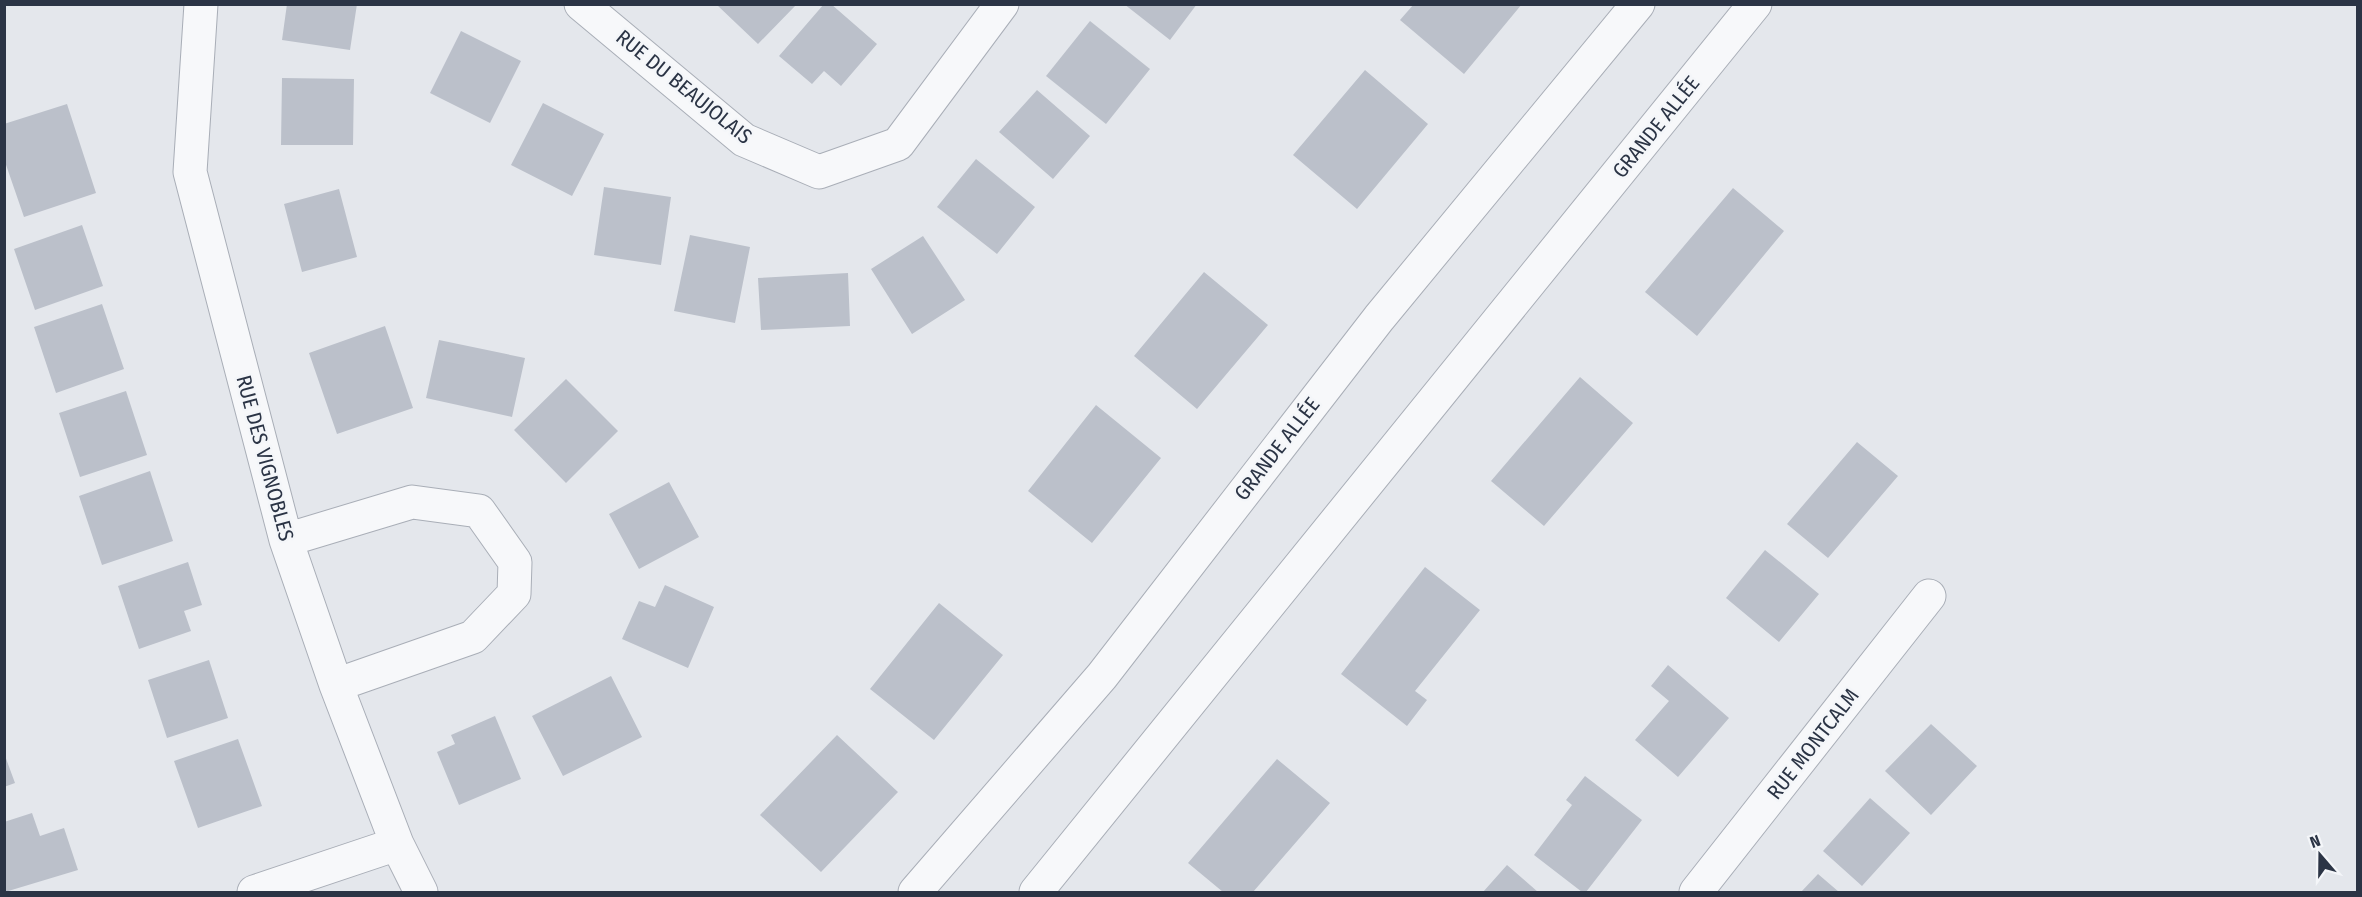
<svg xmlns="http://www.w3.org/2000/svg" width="2362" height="897" font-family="'Fira Sans Condensed',sans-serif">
  <rect width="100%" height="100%" fill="#e4e7ec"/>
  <path fill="#bbc0ca" d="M287,4H357L350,50L282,40Z
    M824,4H831L877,44L841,86L824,71L812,84L779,56Z
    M1124,4H1197L1170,40Z
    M1414,4H1522L1464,74L1400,20Z
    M717,5H796L758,44Z
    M1090,21L1150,69L1106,124L1046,76Z
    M461,31L521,61L490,123L430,93Z
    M1365,70L1428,124L1357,209L1293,155Z
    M282,78L354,79L353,145H281Z
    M1037,90L1090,136L1053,179L999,132Z
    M543,103L604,134L572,196L511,165Z
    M67,104L96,193L24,217L4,159V124Z
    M976,159L1035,207L997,254L937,207Z
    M604,187L671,197L661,265L594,255Z
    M1733,188L1784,231L1697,336L1645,292Z
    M339,189L357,257L302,272L284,204Z
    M82,225L103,286L35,310L14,249Z
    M690,235L750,247L735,323L674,311Z
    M923,236L965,300L912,334L871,269Z
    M1204,272L1268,325L1197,409L1134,356Z
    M848,273L850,326L761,330L758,278Z
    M102,304L124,369L56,393L34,327Z
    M385,326L413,408L337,434L309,353Z
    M439,340L525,358L512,417L426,398Z
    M1580,377L1633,423L1544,526L1491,481Z
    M566,379L618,431L566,483L514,430Z
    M126,391L147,455L80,477L59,413Z
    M1096,405L1161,458L1092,543L1028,491Z
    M1857,442L1898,476L1828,558L1787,524Z
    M150,471L173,541L102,565L79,496Z
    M669,482L699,537L639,569L609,514Z
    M1765,550L1819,594L1779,642L1726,598Z
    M188,562L202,605L184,611L191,631L139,649L118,586Z
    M1425,567L1480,610L1415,691L1427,700L1407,726L1341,674Z
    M665,585L714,607L688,668L622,639L639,601L655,607Z
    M939,603L1003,655L934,740L870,689Z
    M209,660L228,718L167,738L148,680Z
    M1668,665L1729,718L1678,777L1635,740L1669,701L1651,686Z
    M611,676L642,737L563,776L532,716Z
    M495,716L521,779L459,805L437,752L455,744L451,735Z
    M1931,724L1977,766L1931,815L1885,771Z
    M837,735L898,792L821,872L760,815Z
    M238,739L262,806L198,828L174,761Z
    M4,753L15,783L4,787Z
    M1277,759L1330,803L1253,892H1223L1188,863Z
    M1585,776L1642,820L1586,892H1582L1534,855L1572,805L1566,800Z
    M1870,798L1910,833L1862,886L1823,851Z
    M32,813L40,836L64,828L78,870L5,892L4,822Z
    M1507,865L1538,892H1483Z
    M1818,874L1839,892H1801Z"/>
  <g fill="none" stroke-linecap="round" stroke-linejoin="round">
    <g stroke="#a9aeb7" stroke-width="35">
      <path id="minor" d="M201,4L190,172L286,540L336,685L397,844L421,892
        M581,4L744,140L819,172L898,144L1002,4
        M286,540L412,502L479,511L515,562L514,594L473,637L336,685
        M254,892L397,844
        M1696,892L1929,596"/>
    </g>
    <g stroke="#a9aeb7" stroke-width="35">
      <path id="tertiary" d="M915,892L1102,676L1379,318L1638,4
        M1036,892L1755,4"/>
    </g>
    <use href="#minor" stroke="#f7f8fa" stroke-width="33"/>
    <use href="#tertiary" stroke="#f7f8fa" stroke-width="33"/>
  </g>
  <g text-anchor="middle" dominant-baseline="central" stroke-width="5" stroke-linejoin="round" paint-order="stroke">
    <g font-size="21" fill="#2b3445" stroke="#f4f6f9">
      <text transform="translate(684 87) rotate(39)">RUE DU BEAUJOLAIS</text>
      <text transform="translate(1656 127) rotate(-51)">GRANDE ALLÉE</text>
      <text transform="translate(1277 449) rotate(-52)">GRANDE ALLÉE</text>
      <text transform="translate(265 458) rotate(75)">RUE DES VIGNOBLES</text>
      <text transform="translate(1813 744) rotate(-52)">RUE MONTCALM</text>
    </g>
  </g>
  <rect width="2362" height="897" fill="none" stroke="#2b3445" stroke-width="12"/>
  <g transform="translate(2320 855) rotate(340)" stroke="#f4f6f9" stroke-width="4.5" paint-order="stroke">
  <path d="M0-4.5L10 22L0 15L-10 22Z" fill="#2b3445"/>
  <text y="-9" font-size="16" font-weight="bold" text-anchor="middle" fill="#2b3445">N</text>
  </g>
</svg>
